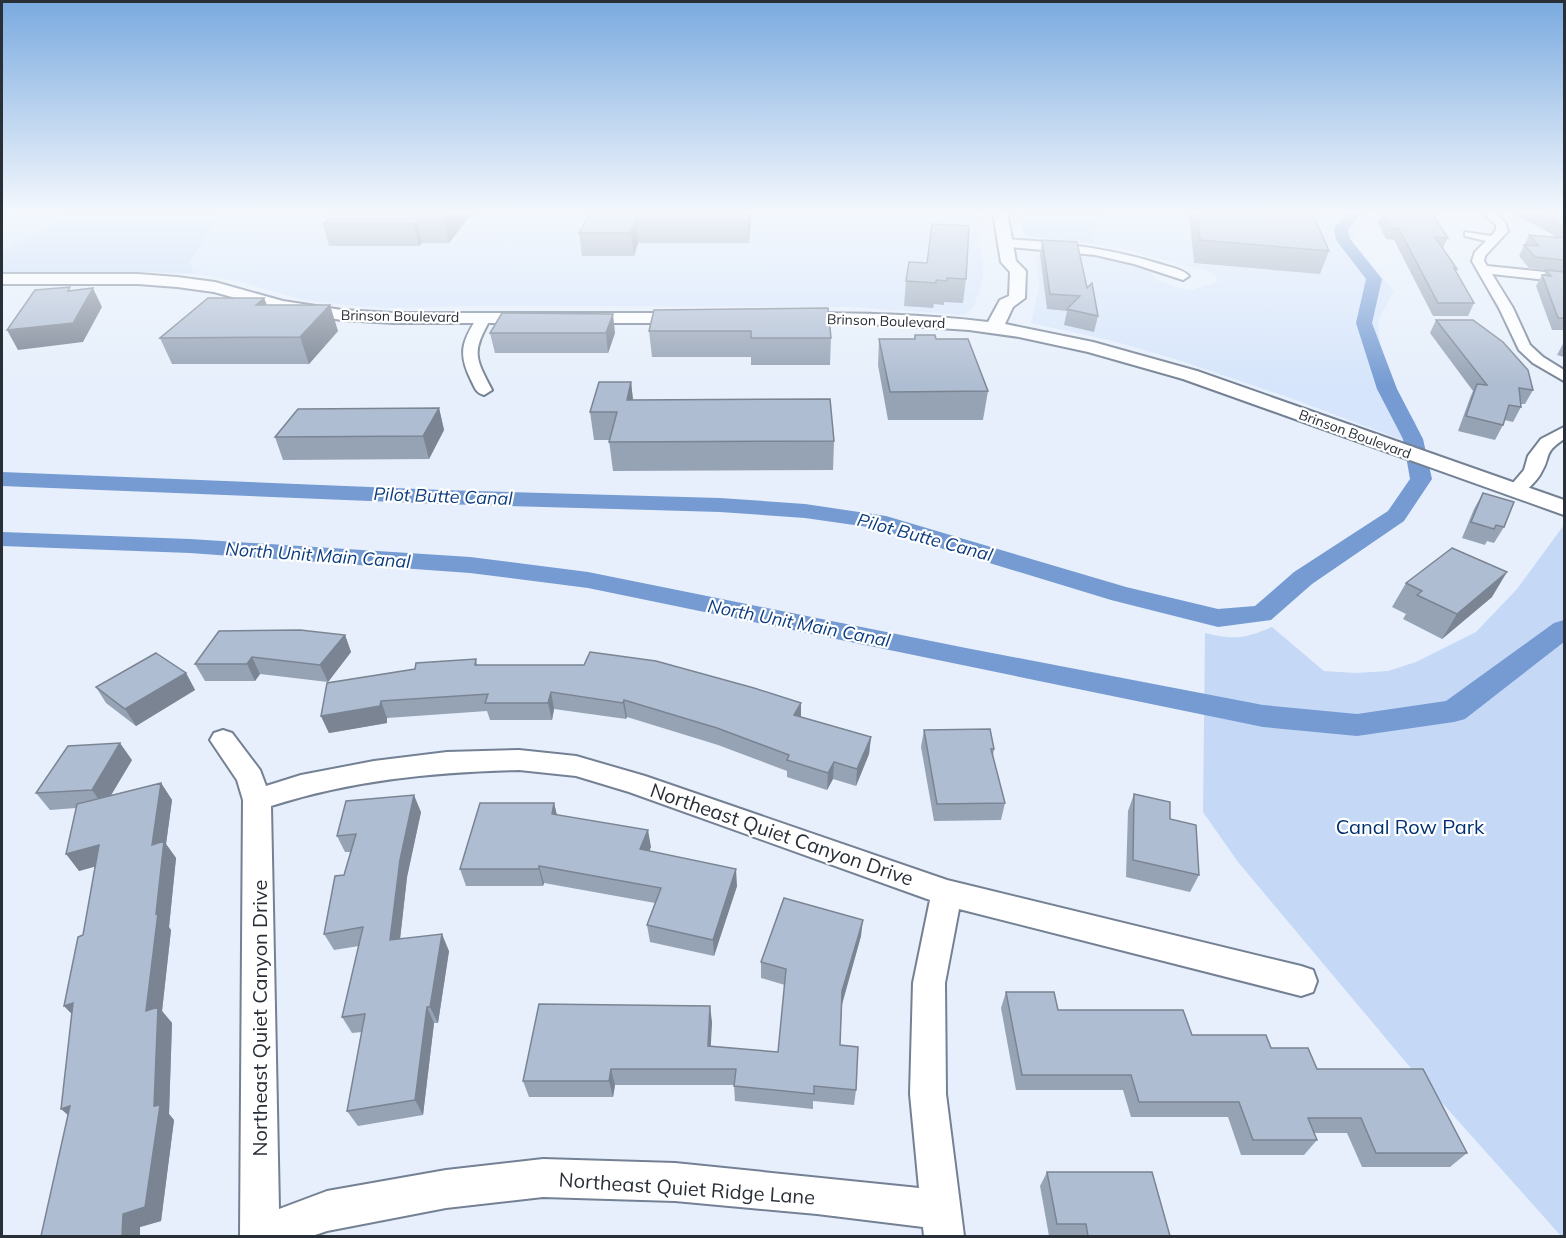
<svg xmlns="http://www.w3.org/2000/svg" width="1566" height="1238" font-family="Mulish,sans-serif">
  <rect width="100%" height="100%" fill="#e6effb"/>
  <path fill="#d6e5fb" d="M2,212H977V233L983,263V279L974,306L965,315L851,307L475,306L386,308L345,305L305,300L236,281L194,274L155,272H2Z
    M1098,212H1366L1371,216L1369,221L1352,236L1356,245L1394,291L1378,321L1380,344L1398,396L1416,423L1421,447L1285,396L1175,359L1113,341L1031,323L1039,288L1036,256L1047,251L1089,255L1120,261L1150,271L1156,280L1179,288L1192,290L1217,282L1216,277L1207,271L1119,248L1094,244Z"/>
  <path fill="#c5d9f7" d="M73,212H213L217,221L190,262L194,274L155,272H2V251Z
    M1021,212H1098L1094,244L1027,236L1023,233Z
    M1564,525V1236H1561L1409,1066L1238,862L1203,812L1205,633C1234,640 1244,639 1272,627L1324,671L1356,673L1388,671L1416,662L1476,632L1517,589Z"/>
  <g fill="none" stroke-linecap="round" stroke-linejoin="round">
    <path fill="#759bd2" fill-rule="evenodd" d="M1345,212H1358L1361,215L1348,229L1350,239L1382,279L1372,323L1397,389L1423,439L1432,479L1404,521L1312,584L1271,620L1218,627L1111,600L875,528L805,518L720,512L443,504L2,486V472L443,490L720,498L805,504L886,516L1126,587L1218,609L1255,606L1294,572L1388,511L1410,479L1403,439L1377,389L1356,323L1366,279L1336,240L1334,228L1347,215Z
      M2,532L190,539L470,557L588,572L966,648L1263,705L1357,714L1446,701L1554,623L1564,620V642L1465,719L1454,722L1357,736L1263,727L588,588L470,573L190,553L2,546Z"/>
    <g stroke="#748194" stroke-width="4">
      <path id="minor" d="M1482,212H1493L1505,222L1508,231L1485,256L1484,261L1487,266L1564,274V282L1492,274L1513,308L1530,345L1543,357L1564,370V381L1533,363L1519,350L1499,308L1472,261L1475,252L1486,241L1465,236V232L1491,236L1496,230V225Z
        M1004,239C1057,242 1109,248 1160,264C1169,267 1183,269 1189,276L1183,280L1134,264L1095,255L1000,246L998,243Z
        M484,314L491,318C472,352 474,356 492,390L484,395C476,393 475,388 472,382C457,353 462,341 479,315Z
        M1564,427V439C1542,454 1552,455 1541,473C1537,481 1528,488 1522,495H1508L1506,491L1524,470L1528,456L1541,439Z
        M223,730L232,733L260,770L266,786L301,775L374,761L447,752L519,750L576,756L645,776L947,880L1301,966L1313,970L1317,981L1313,992L1301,996L959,909L945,983L946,1094L964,1236H924L923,1227L817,1214L675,1201L543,1197L446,1208L327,1231L312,1236H240L243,800L237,780L210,740L214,733ZM519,770L576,776L629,792L930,900L913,983L910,1094L919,1188L675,1163L543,1159L446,1170L327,1191L279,1209L271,806C352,780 435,772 519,770Z"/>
    </g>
    <g stroke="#748194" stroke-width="4">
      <path id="tertiary" d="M993,212H1007L1016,261L1026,271L1025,298L1013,307L1005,324L1093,342L1197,371L1564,500V515L1183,379L1088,352L1019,337L969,330L893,325L792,323L786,322L783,318L786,314L792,313C858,313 923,314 988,322L1000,300L1009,296L1010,272L1001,262Z
        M2,274H138L177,277L215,282L283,301L342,310L394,313H691L697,314L700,318L697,322L691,323H394L342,320L282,311L214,292L177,287L138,284H2Z"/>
    </g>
    <use href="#minor" fill="#fff" fill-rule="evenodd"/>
    <use href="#tertiary" fill="#fff" fill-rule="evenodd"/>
  </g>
  <path fill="#96a3b5" d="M473,212L449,243H422L419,246H329L323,224Z
    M591,212H752L749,243H638L634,256H582L579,233Z
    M1189,212H1312L1329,251L1320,274L1194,263Z
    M1383,212L1433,215L1448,238L1443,248L1457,269L1456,271L1474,303L1468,316H1433L1394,240L1386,239L1378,223Z
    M1515,212H1564V330H1552L1536,286L1542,275H1544L1546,270H1548L1529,268L1519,256L1529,235L1559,238L1514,214Z
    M1042,240L1087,288L1098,316L1094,332L1064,325L1067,311L1047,309L1040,255Z
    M909,262L966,279L963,303L944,302V305L934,304L933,308L904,306L906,281Z
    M264,298L267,305L338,331L309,364H172L160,338Z
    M654,310L831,338L830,365H751V357H652L649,331Z
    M1436,320L1533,390L1525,404H1521V407L1513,422L1504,420L1503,425L1495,440L1458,431L1470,398L1473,391L1430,333Z
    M490,333H615L608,353H495Z
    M915,335L936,339L988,391L983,420H888L878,365L879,339H914Z
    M1564,342V357L1557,355Z
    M631,382L633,400L834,441L833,470L613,471L609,440H594L590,412Z
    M439,408L444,430L429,459L283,460L275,437Z
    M1483,493L1504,527L1494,543L1487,541L1485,545L1462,538L1474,509Z
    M1406,583L1492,597L1442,639L1403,619L1406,614L1392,607Z
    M345,635L351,652L328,682L260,674L255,681H205L195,664Z
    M476,659L477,665L801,717L871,737L869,754L856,786L833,779L827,790L787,777V771L718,745L627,717L626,719L554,709L552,720H490L487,711L387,718V723L329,733L321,716Z
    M186,673L195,690L136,726L106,703L96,687Z
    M924,730L994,749L993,756L1005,803L1001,820L934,821L921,747Z
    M132,760L111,795L161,783L172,800L166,844L176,858L169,927L171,930L162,1011L172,1023L169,1114L174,1120L161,1221L140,1227L68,1115L72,1014L64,1006L83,935L95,866L79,871L76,808L50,810L36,793Z
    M1134,794L1170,819L1199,875L1190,892L1126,877L1128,811Z
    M554,803L557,815L651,847L649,851L737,886L714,956L650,942L647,925L655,903L544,883L543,886H466L460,869Z
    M421,812L407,877L400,939L449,951L438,1023H434L423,1115L358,1126L347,1111L362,1032L352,1033L342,1017L359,946L334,950L324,934L344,875L351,852H345L337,836Z
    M861,936L842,1005L840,1045L856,1090L854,1105L813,1101V1109L735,1101L734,1085H615L613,1097H529L523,1081L712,1022L710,1046L778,1052L785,985L761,978V962Z
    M1006,992L1058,1010L1192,1035L1271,1048L1317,1069L1467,1153L1450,1167H1362L1347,1133H1314L1317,1140L1304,1155H1241L1228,1117H1131L1123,1090H1016L1001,1008Z
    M1047,1172L1170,1236H1049L1040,1186Z"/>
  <path fill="#7a8493" d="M451,212H473L449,243L444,221Z
    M749,212H752L749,243L748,221Z
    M636,220L638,243L634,256L631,233Z
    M417,221L422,243L419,246L414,224Z
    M93,288L102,307L83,342L18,350L7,330Z
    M264,298L273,323L256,305Z
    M330,305L338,331L309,364L300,337Z
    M613,314L615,333L608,353L606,333Z
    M631,382L634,410L627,400Z
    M439,408L444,430L429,459L423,436Z
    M1507,572L1492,597L1442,639L1457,614Z
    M345,635L351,652L328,682L320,665Z
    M252,657L260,674L255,681L247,664Z
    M186,673L195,690L136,726L125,709Z
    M551,692L554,709L552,720L548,703Z
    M624,700L627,717L626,719L623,703Z
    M381,701L387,718V723L329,733L321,716Z
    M801,703V720L794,715Z
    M871,737L869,754L856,786L857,769Z
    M120,743L132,760L104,807L92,790Z
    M834,762L833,779L827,790L828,773Z
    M161,783L172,800L166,844L176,858L169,927L171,930L162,1011L172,1023L169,1114L174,1120L161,1221L140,1227V1236H122L123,1214L154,1106L146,1011L156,914L152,845Z
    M414,795L421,812L407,877L398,957L390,940L400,860Z
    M554,803L558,820L552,814Z
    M648,830L651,847L643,866L640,849Z
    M99,845L112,862L79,871L66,854Z
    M539,866L544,883L543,886L539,869Z
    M736,869L737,886L714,956L713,940Z
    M863,920L861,936L841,1007L842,991Z
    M442,934L449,951L438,1023L430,1007Z
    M73,1003L80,1022L64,1006Z
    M710,1006L712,1022L710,1062L708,1046Z
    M427,1007L434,1023L423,1115L415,1100Z
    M611,1069L615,1085L613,1097L609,1081Z
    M70,1106L78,1124L61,1109Z"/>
  <path fill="#afbdd2" stroke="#7a8493" stroke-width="1.5" d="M337,212H451L444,221H417L414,224H323Z
    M591,212H749L748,221L636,220L631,233H579Z
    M1197,212H1312L1329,251L1200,240Z
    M1383,212H1431L1448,238L1435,237L1457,269L1454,268L1474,303H1438L1399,229L1391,228Z
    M1534,212H1564V227Z
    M932,224L969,226L966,279L947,278V281L936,280V283L906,281L909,262L927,263Z
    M1529,235L1564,238V260L1535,257L1524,245L1539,246Z
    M1042,240L1077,242L1087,288L1092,283L1098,316L1067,309L1080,296L1050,294Z
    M1546,270L1564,272V318H1558L1542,275L1551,276Z
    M70,287L68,291L93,288L73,323L7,330L35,290Z
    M208,298H264L256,305H330L300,337L160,338Z
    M828,308L831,338H751V331H649L654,310Z
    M502,313L613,314L606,333H490Z
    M1436,320H1473L1503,342L1528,370L1533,390L1519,388L1521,407L1509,405L1503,425L1466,416L1477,384L1487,385Z
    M915,335H935L936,339H968L988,391L890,392L879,339H915Z
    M599,382H631L627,400L830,399L834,441L609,442L617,412H590Z
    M439,408L423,436L275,437L298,409Z
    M1483,493L1514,502L1504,527L1496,525L1494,529L1471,522Z
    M1452,548L1507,572L1457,614L1417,595L1422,591L1406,583Z
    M300,630L345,635L320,665L252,657L247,664H195L219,631Z
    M590,652L656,661L754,688L801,703L794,715L871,737L857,769L834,762L828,773L787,760L789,755L717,728L624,700L623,703L551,692L548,703H485L488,694L381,701L380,706L321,716L327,683L415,669L416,663L476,659L475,665H584Z
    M156,653L186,673L125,709L96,687Z
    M990,729L994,749H991L1005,803L937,804L924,730Z
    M120,743L92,790L36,793L68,746Z
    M161,783L152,845L164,841L156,914L158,913L146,1011L158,1007L154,1106L160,1105L145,1207L123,1214L122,1236H41L70,1106L61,1109L73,1003L64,1006L78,937L83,935L99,845L66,854L77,804Z
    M1134,794L1170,802V819L1196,825L1199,875L1133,860Z
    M414,795L400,860L390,940L442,934L430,1007H427L415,1100L347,1111L365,1014L342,1017L363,927L324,934L335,876L344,875L356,834L337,836L346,801Z
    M480,803H554L552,814L648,830L640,849L736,869L713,940L647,925L661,888L539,866V869H460Z
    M784,898L863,920L842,991L840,1045L858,1047L856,1090L814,1086V1094L734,1086L736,1069H611L609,1081H523L539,1004L710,1006L708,1046L778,1052L786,969L761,962Z
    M1006,992H1054L1058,1010H1183L1192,1035H1266L1271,1048H1308L1317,1069H1423L1467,1153H1376L1361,1118H1308L1317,1140H1253L1239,1102H1139L1131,1075H1022Z
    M1047,1172H1152L1170,1236H1088L1086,1224H1057Z"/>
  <linearGradient id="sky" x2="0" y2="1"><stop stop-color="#7aaadf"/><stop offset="0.55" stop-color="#f4f8fd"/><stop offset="1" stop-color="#f4f8fd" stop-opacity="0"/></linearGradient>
  <rect width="1566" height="385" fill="url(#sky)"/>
  <g text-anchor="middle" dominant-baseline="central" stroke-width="4.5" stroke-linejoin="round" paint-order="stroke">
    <g font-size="14" fill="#292f37" stroke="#fff">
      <text transform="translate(400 316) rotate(1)">Brinson Boulevard</text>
      <text transform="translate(886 321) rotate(2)">Brinson Boulevard</text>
      <text transform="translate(1355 434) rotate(20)">Brinson Boulevard</text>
    </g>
    <g font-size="18" font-style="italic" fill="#0d3e80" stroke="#fff">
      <text transform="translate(443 496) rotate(2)">Pilot Butte Canal</text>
      <text transform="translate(925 537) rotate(15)">Pilot Butte Canal</text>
      <text transform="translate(318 555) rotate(4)">North Unit Main Canal</text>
      <text transform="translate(799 623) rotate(11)">North Unit Main Canal</text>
    </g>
    <g font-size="20" fill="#003272" stroke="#fff">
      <text x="1410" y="826">Canal Row Park</text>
    </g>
    <g font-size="20" fill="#292f37" stroke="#fff">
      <text transform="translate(782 834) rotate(19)">Northeast Quiet Canyon Drive</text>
      <text transform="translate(259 1018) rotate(-90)">Northeast Quiet Canyon Drive</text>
      <text transform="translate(687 1188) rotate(4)">Northeast Quiet Ridge Lane</text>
    </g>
  </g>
  <rect width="1566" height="1238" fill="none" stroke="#292f37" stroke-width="6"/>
</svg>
